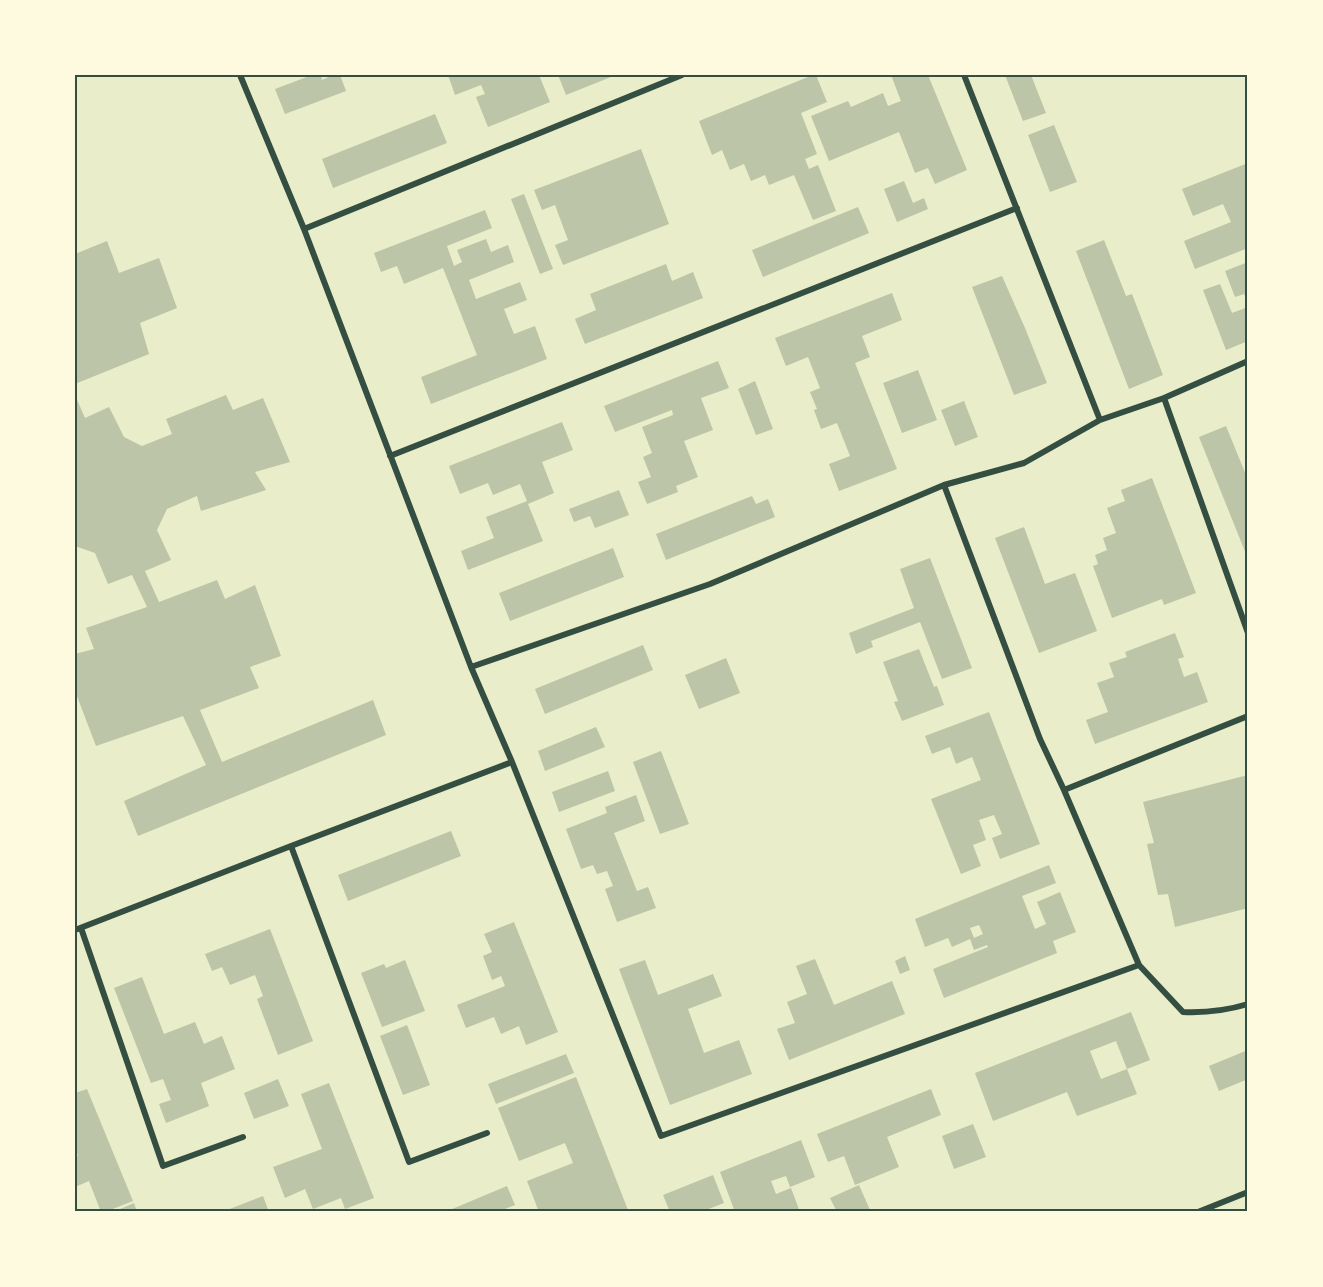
<svg xmlns="http://www.w3.org/2000/svg" width="1323" height="1287" font-family="'Nunito Sans',sans-serif">
  <rect width="100%" height="100%" fill="#e9edc9"/>
  <path fill="#bcc5a7" fill-rule="evenodd" d="M312,75H321L322,80L333,75H340L346,91L285,114L275,89Z
    M448,75H539L550,102L488,127L476,97L485,94L481,85L455,95Z
    M558,75H616L566,95Z
    M813,75H816L827,102L801,113L817,154L805,159L809,169L818,165L836,211L813,220L794,175L769,185L765,175L751,181L744,164L730,170L722,150L712,155L699,121Z
    M891,75H928L967,170L935,184L928,168L915,173L899,132L829,161L811,116L848,101L851,107L883,93L888,106L901,101Z
    M1005,75H1031L1046,113L1023,121Z
    M435,114L447,143L333,188L322,159Z
    M1054,125L1077,182L1050,192L1028,135Z
    M641,149L669,224L563,265L555,245L568,240L555,205L542,210L534,190Z
    M1248,163V189L1246,190L1248,194V248L1195,269L1184,241L1231,222L1223,204L1193,216L1182,189Z
    M904,181L913,203L924,198L928,209L897,222L884,189Z
    M524,194L553,269L540,274L511,199Z
    M858,207L869,233L763,277L752,250Z
    M485,210L492,228L447,246L454,266L462,262L457,250L486,239L491,252L508,245L514,262L469,280L476,299L520,282L527,300L504,309L514,334L535,326L547,359L431,404L421,377L477,355L443,268L404,284L397,266L381,272L374,253Z
    M1104,240L1126,296L1132,294L1163,375L1129,389L1076,251Z
    M107,241L119,273L159,258L177,308L140,323L149,354L75,384V254Z
    M1248,262V303L1244,294L1235,297L1225,271Z
    M666,264L672,281L693,272L703,298L585,344L575,319L596,310L590,294Z
    M1002,276L1025,328L1047,383L1014,395L972,287Z
    M1220,284L1232,313L1248,307V341L1226,350L1203,290Z
    M892,293L902,320L862,336L870,357L855,363L897,469L839,491L829,464L850,456L837,423L821,429L814,410L817,409L810,392L820,388L808,357L786,366L775,338Z
    M718,361L729,388L701,398L713,430L684,441L698,477L676,486L678,492L647,504L638,482L651,477L643,457L652,453L642,427L673,415L672,410L615,432L604,406Z
    M918,370L937,420L902,433L883,383Z
    M755,381L773,429L756,435L738,389Z
    M75,395L85,418L109,407L124,437L142,446L172,434L166,419L226,395L233,410L263,398L290,462L255,472L266,490L201,511L197,496L167,509L157,530L171,560L145,571L159,602L217,580L225,599L255,585L281,656L250,667L259,688L200,710L222,762L373,700L386,735L138,836L124,801L206,765L183,716L96,746L75,691V654L94,649L86,628L147,607L132,575L108,584L95,553L75,546Z
    M964,401L978,437L955,446L941,410Z
    M562,422L573,450L542,462L554,493L528,504L543,541L468,570L461,551L494,538L486,517L527,501L520,484L493,495L488,483L460,494L449,466Z
    M1226,426L1246,475L1248,474V559L1199,437Z
    M1152,478L1196,593L1164,605L1162,599L1112,618L1093,566L1098,564L1095,555L1107,550L1103,538L1116,533L1107,508L1125,501L1121,490Z
    M619,490L629,515L595,528L590,516L574,522L569,509Z
    M752,496L756,504L768,499L775,517L666,560L656,534Z
    M1024,527L1045,584L1075,573L1097,631L1039,653L995,538Z
    M613,548L624,577L510,621L499,593Z
    M930,558L972,668L942,679L920,622L871,641L873,647L856,654L849,633L914,608L900,569Z
    M1175,633L1184,657L1178,659L1184,677L1197,672L1208,702L1095,744L1086,720L1108,712L1097,683L1114,677L1109,663L1127,657L1125,652Z
    M643,645L653,670L545,714L535,689Z
    M919,649L934,687L937,686L944,705L902,721L894,702L898,701L883,662Z
    M726,658L740,693L699,709L685,675Z
    M989,712L1040,844L1000,859L992,838L1002,834L994,815L979,820L986,840L973,845L981,866L961,874L931,799L981,780L972,757L956,764L950,747L932,754L925,736Z
    M596,727L605,747L545,771L538,751Z
    M661,751L689,824L660,834L633,762Z
    M608,771L615,791L559,812L552,792Z
    M1248,775V908L1175,927L1168,894L1158,895L1147,844L1154,843L1143,802Z
    M636,795L645,821L614,833L637,891L648,887L656,908L617,922L605,889L613,886L607,871L597,874L593,865L581,869L566,829L607,813L605,807Z
    M451,831L461,856L348,901L338,875Z
    M1049,865L1056,883L1022,896L1035,929L1046,924L1037,902L1060,892L1076,932L1053,941L1057,953L944,998L933,969L988,947L987,945L974,950L970,939L952,947L948,938L925,947L915,919ZM979,925L983,934L974,938L970,928Z
    M514,922L558,1032L526,1045L519,1026L501,1034L494,1017L466,1028L457,1005L505,986L501,976L492,980L483,956L492,952L484,934Z
    M270,929L313,1041L278,1055L257,999L263,996L255,975L230,985L222,967L212,971L205,954Z
    M905,956L910,970L900,974L895,961Z
    M815,959L834,1005L892,981L905,1014L789,1060L777,1029L795,1023L787,1002L807,994L796,966Z
    M405,960L425,1011L382,1027L361,973L384,964L386,968Z
    M645,960L658,995L713,974L722,996L688,1009L704,1053L739,1040L752,1074L670,1105L619,969Z
    M142,977L164,1034L195,1022L204,1044L222,1036L235,1069L201,1083L209,1106L166,1123L159,1104L171,1100L163,1079L151,1083L114,988Z
    M1131,1012L1150,1060L1127,1069L1116,1041L1090,1051L1101,1079L1127,1069L1137,1094L1077,1116L1067,1092L993,1121L975,1073Z
    M407,1025L430,1085L403,1095L380,1036Z
    M1248,1050V1079L1219,1091L1209,1066Z
    M566,1054L574,1073L496,1104L488,1084Z
    M576,1077L628,1210L623,1212H539L527,1181L573,1163L565,1143L519,1161L498,1108Z
    M278,1079L289,1106L254,1119L244,1093Z
    M329,1083L374,1198L345,1209L341,1198L313,1209L305,1189L285,1198L273,1167L322,1149L301,1094Z
    M87,1089L133,1201L105,1212H101L89,1181L75,1187V1157L78,1156L75,1148V1093Z
    M931,1089L941,1115L887,1137L899,1167L855,1185L844,1156L828,1162L817,1134Z
    M973,1124L986,1157L954,1169L942,1136Z
    M801,1140L815,1177L790,1187L786,1176L771,1181L776,1194L791,1188L800,1212H735L720,1172Z
    M713,1175L724,1203L701,1212H670L663,1195Z
    M859,1185L870,1210L865,1212H837L830,1198Z
    M507,1186L515,1205L497,1212H445Z
    M263,1196L269,1212H222Z
    M134,1203L137,1212H113Z"/>
  <g fill="none" stroke-linecap="round" stroke-linejoin="round">
    <path stroke="#344e41" stroke-width="6" d="M240,75L304,229L471,667L512,762L661,1136L1139,965
      M964,75L1100,420
      M304,229L682,75
      M1164,398L1248,633
      M390,456L1017,208
      M944,485L1040,739L1064,790L1139,965L1183,1012C1207,1013 1225,1011 1248,1004
      M471,667L710,584L944,485L1024,463L1100,420L1164,398L1248,361
      M1064,790L1248,716
      M291,846L409,1162L487,1133
      M81,928L163,1166L243,1137
      M75,930L291,846L512,762
      M1198,1212L1248,1192"/>
  </g>
  <rect width="1323" height="1287" fill="none" stroke="#fefae0" stroke-width="153"/>
  <rect x="76" y="76" width="1170" height="1134" fill="none" stroke="#344e41" stroke-width="2"/>
</svg>
